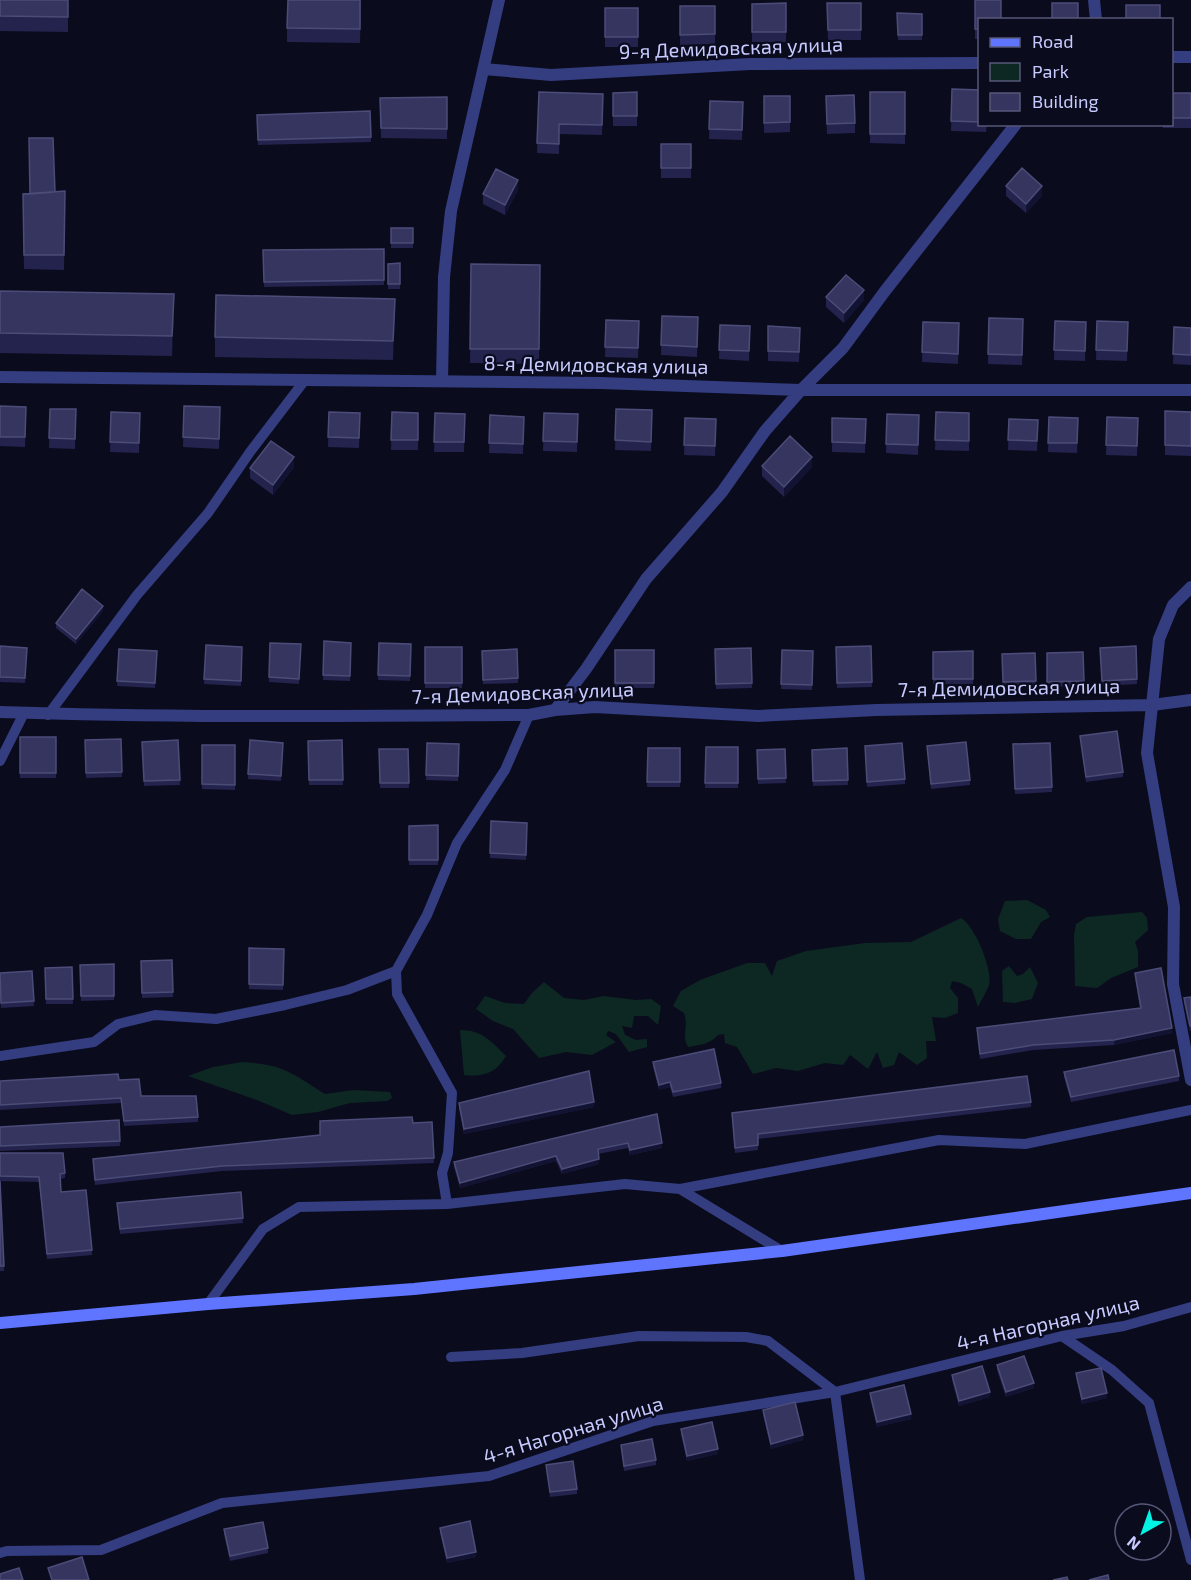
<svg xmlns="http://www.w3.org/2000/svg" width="1191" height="1580" viewBox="0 0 1191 1580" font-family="'Exo 2',sans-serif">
<rect width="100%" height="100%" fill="#0b0b1e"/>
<path fill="#0d2823" d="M1027,900L1046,910L1050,917L1041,922L1031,939H1016L1000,931L998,919L1005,901Z
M1142,912L1147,918L1148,930L1135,942L1138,951V967L1111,978L1097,988L1075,986L1074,935L1076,924L1087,917Z
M961,918C975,926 993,970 989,985C986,993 981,1000 978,1007L972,989L961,983L952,981L950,988L958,998V1013L945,1018L932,1017L936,1041H926L927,1058L917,1065L899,1052L894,1065L883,1068L877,1052L868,1069L850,1055L843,1065L825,1063L798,1071L776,1068L753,1074L737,1047L725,1043L724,1034L718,1035C710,1044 700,1045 688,1047C681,1034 689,1028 684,1013L673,1006L681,991L700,980L747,963H765L772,976L777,961L806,951L865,943L911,942Z
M1009,966L1017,976L1023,974L1030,967L1038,983L1032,999L1015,1003L1003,1002L1002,971Z
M544,982L564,998L584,1000L603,996L636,1000L651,999L661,1006L658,1025L648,1016H634L632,1028L622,1026L625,1035L636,1040L647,1039V1047L629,1052L616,1034L608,1031L606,1035L616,1042L592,1055L566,1052L539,1058L513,1029L493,1021L476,1009L485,996L505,1003L524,1004L531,994Z
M460,1030C482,1030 491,1041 506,1056C496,1074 482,1077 464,1075Z
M242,1062C283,1064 292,1073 325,1094L354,1090L390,1092L392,1098L387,1101L350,1103L318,1112L292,1115L257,1100L188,1076L213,1067Z"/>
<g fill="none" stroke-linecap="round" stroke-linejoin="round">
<path stroke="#333d80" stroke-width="10" d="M48,715L137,595L208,513L250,452L305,380
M529,715L505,770L457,843L427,915L396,971L397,994L452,1093L448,1153L442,1173L447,1204L625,1184L680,1189L782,1251
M0,761L24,713
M0,1056L94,1042L118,1024L155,1015L216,1019L285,1005L347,990L396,971
M680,1189L939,1140L1025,1144L1191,1110
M208,1304L263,1229L299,1207L447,1204
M1062,1336L1112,1370L1149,1403L1191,1560
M451,1357L522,1353L639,1336L746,1337L768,1341L835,1392L860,1580
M0,1553L7,1551L101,1550L222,1503L489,1476L653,1421L835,1392L1062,1336L1124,1326L1191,1307"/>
<path stroke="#333d80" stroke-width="12" d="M1094,0L1096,20
M1172,57H1191
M484,69L551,75L750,64L980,63
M0,377L601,383L801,390H1191
M442,381L444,277L451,211L499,0
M1191,587L1173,605L1159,639L1147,753L1174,907L1173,984L1191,1080
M555,710L586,669L646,579L722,492L765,431L801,390L843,348L885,291L1016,124
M0,712C176,718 352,716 529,715L555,710L595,707L758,716L876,710L1152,705L1191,700"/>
<path stroke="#5f75ff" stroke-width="12" d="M0,1323L208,1304L414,1289L782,1251L1191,1193"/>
</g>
<path fill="#23234d" d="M0,0H68V32L0,31Z
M361,0L360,43L287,42V28Z
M975,0L980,20V39H975Z
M786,3V42H752V4Z
M827,3H861V40H828Z
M680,6H715V44L680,45Z
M605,8H638V47H605Z
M897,13L922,14V40H898Z
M952,89L980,90V124H987L986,132L951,131Z
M539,92L603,94L602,135L559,134V154L537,153Z
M637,92V126H613V93Z
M870,92H905V144L870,143Z
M1172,93H1191V128H1163V124H1172Z
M764,96H790V132L764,133Z
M447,97V139L381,138L380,98Z
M710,101L743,102L742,140L709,139Z
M826,106L855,123V133L827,134Z
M370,111L371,142L258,145L257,115Z
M661,144H691V178H661Z
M1006,186L1042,196L1026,213L1006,196Z
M518,190L505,215L483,204V194Z
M65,191L64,270L24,269L23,194Z
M391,228H413V248H391Z
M384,249V285L264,287L263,250Z
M400,263V289H388V264Z
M471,264L540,265L539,364L470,363Z
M0,291L174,314L172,356L0,353Z
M826,297L864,300L844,323L826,307Z
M662,316L698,317L697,357L661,355Z
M395,318L393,360L215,357V337Z
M989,318L1023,319L1022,365L988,364Z
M606,320L639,321L638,358L605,357Z
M1055,321L1086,322L1085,361L1054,360Z
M1097,321L1128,322L1127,361L1096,360Z
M923,322L959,323L958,364L922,362Z
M720,325L750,326L749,361L719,359Z
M768,326L800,328L799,362L768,361Z
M1174,327L1191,328V365L1173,364Z
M0,406L26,407L25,447L0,446Z
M184,406L220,407L219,449L183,447Z
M50,409H76L75,449L49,448Z
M616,409L652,410L651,451L615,450Z
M1165,411L1191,412V456L1165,455Z
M111,412L140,413L139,453L110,452Z
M329,412L360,413L359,448L328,447Z
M392,412L418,413V450H391Z
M936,412L969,413V451L935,450Z
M435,413L465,414L464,452H434Z
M544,413L578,414L577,452L543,451Z
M887,414L919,415L918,455L886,453Z
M490,415L524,417L523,454L489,453Z
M1049,417L1078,418L1077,453L1048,452Z
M1107,417L1138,418L1137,456L1106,455Z
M685,418L716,419L715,456L684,455Z
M866,419L865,453L832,452V442Z
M1009,419L1038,420L1037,451L1008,450Z
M762,466L812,467L784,497L762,476Z
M294,467L273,495L250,478V468Z
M103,611L76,644L56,628V623Z
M324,641L351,643L350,681L323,680Z
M270,643L301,644L299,684L269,682Z
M379,643L411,644L410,681L378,680Z
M206,645L242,647L241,686L204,684Z
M0,646L27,648L25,683L0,682Z
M871,646L872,687L837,688L836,647Z
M1136,646L1137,684L1102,686L1100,648Z
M425,647H462V688H425Z
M751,648L752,688L716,689L715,649Z
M119,649L157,651L155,688L117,686Z
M517,649L518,683L483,684L482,651Z
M615,650H654V688H615Z
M782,650L813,651L812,690L781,689Z
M973,651V684H933V652Z
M1083,652L1084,686L1047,687V653Z
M1035,653L1036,686L1003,687L1002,654Z
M1080,736L1123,772V777L1086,782Z
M20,737H56V778H20Z
M121,739L122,777L86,778L85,740Z
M178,740L180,785L144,786L142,742Z
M250,740L283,743L281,781L248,779Z
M342,740L343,785H309L308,741Z
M427,743L459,744L458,781L426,780Z
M1050,743L1052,792L1015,794L1013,744Z
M202,745H235V790L202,789Z
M865,746L905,779V784L867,787Z
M927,746L970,780V785L931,789Z
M706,747H738V788H705Z
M648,748H680V787H647Z
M847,748L848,785L813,786L812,750Z
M379,749H408L409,788H380Z
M785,749L786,783L758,784L757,750Z
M491,821L527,823L526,860L490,858Z
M438,825V865H409V826Z
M249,948L284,949L283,990L249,989Z
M172,960L173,997L142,998L141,961Z
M114,964V1000L81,1001L80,965Z
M72,967L73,1004H46L45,968Z
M32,971L34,1006L1,1008L0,999Z
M1135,973L1172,1033L1114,1045L1033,1050L980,1059L977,1028L1140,1008L1135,978Z
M1191,997V1031H1190L1184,1003V998Z
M653,1062L721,1083V1088L673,1097L670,1087L659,1090L653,1067Z
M1064,1072L1179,1076V1081L1071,1102L1064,1077Z
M119,1080L141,1096L198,1117V1122L124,1126L121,1103L0,1110V1081Z
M1031,1102V1107L758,1139V1150L735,1153L732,1113Z
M459,1103L594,1107L464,1134L459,1108Z
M657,1114L662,1148L630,1155L628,1148L598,1154L599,1164L562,1174L556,1161L460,1188L454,1167V1162Z
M119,1120L120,1146L0,1151V1127Z
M432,1122L434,1163L222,1171L95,1185L93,1164L413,1123Z
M0,1153L65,1173V1178L60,1179L61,1192L92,1250V1255L47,1259L39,1182L0,1181Z
M0,1181L4,1266V1271H0Z
M241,1192L243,1223L120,1234L117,1203Z
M997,1365L1034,1388L1006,1397L997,1370Z
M1076,1373L1107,1398L1082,1404L1076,1378Z
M952,1375L990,1397L959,1406L952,1380Z
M870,1393L911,1419L877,1427L870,1398Z
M763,1410L803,1440L771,1449L763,1415Z
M681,1429L718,1454L687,1461L681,1434Z
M621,1445L656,1460V1465L624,1471Z
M546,1465L577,1489V1494L550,1497Z
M440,1528L476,1557L447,1563L440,1533Z
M224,1529L268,1548V1553L230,1561L224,1534Z"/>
<path fill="#121232" d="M518,180V190L505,215V205Z
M1042,186V196L1026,213V204Z
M864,290V300L844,323V313Z
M174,294V314L172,356V336Z
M395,299V318L393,360V341Z
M294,457V467L273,495V485Z
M812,457V467L784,497V487Z
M103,606V611L76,644V639Z
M1172,1028V1033L1114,1045V1040Z
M670,1082V1087L659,1090V1085Z
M594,1102V1107L464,1134V1129Z
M662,1143V1148L630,1155V1150Z
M556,1156V1161L460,1188V1183Z
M599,1159V1164L562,1174V1169Z
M1034,1383V1388L1006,1397V1392Z
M990,1392V1397L959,1406V1401Z
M1107,1393V1398L1082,1404V1399Z
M911,1414V1419L877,1427V1422Z
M803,1435V1440L771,1449V1444Z
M718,1449V1454L687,1461V1456Z
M476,1552V1557L447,1563V1558Z"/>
<path fill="#353560" stroke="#4c4c79" stroke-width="1.5" d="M0,0H68V17L0,16Z
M288,0H360V29L287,28Z
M975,0H1001V20H980V29H975Z
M786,3V32H752V4Z
M827,3H861V30H828Z
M1052,3H1078V20H1052Z
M1126,5H1160V20H1126Z
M680,6H715V34L680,35Z
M605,8H638V37H605Z
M897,13L922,14V35H898Z
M952,89L980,90V122L951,121Z
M539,92L603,94L602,125L559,124V144L537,143Z
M637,92V116H613V93Z
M870,92H905V134H870Z
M1172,93H1191V118H1172Z
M854,95L855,123L827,124L826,96Z
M764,96H790V122L764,123Z
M447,97V129L381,128L380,98Z
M710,101L743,102L742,130L709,129Z
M370,111L371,137L258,140L257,115Z
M29,138H53L55,192L30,194Z
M661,144H691V168H661Z
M1022,168L1042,186L1026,204L1006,186Z
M496,169L518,180L505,205L483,194Z
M65,191L64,255H24L23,194Z
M391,228H413V243H391Z
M384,249V280L264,282L263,250Z
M400,263V284H388V264Z
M471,264L540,265L539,349H470Z
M846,275L864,290L844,313L826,297Z
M0,291L174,294L172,336L0,333Z
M216,295L395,299L393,341L215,337Z
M662,316L698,317L697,347L661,345Z
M989,318L1023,319L1022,355L988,354Z
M606,320L639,321L638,348L605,347Z
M1055,321L1086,322L1085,351L1054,350Z
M1097,321L1128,322L1127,351L1096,350Z
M923,322L959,323L958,354L922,352Z
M720,325L750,326L749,351L719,350Z
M768,326L800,328L799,352L768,351Z
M1174,327L1191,328V355L1173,354Z
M0,406L26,407L25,437H0Z
M184,406L220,407L219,439L183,437Z
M50,409H76L75,439L49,438Z
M616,409L652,410L651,442L615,440Z
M1165,411L1191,412V446L1165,445Z
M111,412L140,413L139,443L110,442Z
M329,412L360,413L359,438L328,437Z
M392,412L418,413V440H391Z
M936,412L969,413V441L935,440Z
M435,413L465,414L464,442H434Z
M544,413L578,414L577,442L543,441Z
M887,414L919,415L918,445L886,444Z
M490,415L524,417L523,444L489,443Z
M1049,417L1078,418L1077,443H1048Z
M1107,417L1138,418L1137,446L1106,445Z
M685,418L716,419L715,446L684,445Z
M832,418L866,419L865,443L832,442Z
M1009,419L1038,420L1037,441L1008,440Z
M790,436L812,457L784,487L762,466Z
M271,441L294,457L273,485L250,468Z
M82,589L103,606L76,639L56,623Z
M324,641L351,643L350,676L323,675Z
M270,643L301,644L299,679L269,677Z
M379,643L411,644L410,676L378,675Z
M206,645L242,647L241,681L204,679Z
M0,646L27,648L25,678L0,677Z
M871,646L872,682L837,683L836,647Z
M1136,646L1137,679L1102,681L1100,648Z
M425,647H462V683H425Z
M751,648L752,683L716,684L715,649Z
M119,649L157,651L155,683L117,681Z
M517,649L518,678L483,680L482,651Z
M615,650H654V683H615Z
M782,650L813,651L812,685L781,684Z
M973,651V679H933V652Z
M1083,652L1084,681L1047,682V653Z
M1035,653L1036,681L1003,682L1002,654Z
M1117,731L1123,772L1086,777L1080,736Z
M20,737H56V773H20Z
M121,739L122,772L86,773L85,740Z
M178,740L180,780L144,781L142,742Z
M250,740L283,743L281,776L248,774Z
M342,740L343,780H309L308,741Z
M966,742L970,780L931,784L927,746Z
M427,743L459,744L458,776L426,775Z
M902,743L905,779L867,782L865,746Z
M1050,743L1052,787L1015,789L1013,744Z
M202,745H235V785L202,784Z
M706,747H738V783H705Z
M648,748H680V782H647Z
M847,748L848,780L813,781L812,750Z
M379,749H408L409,783H380Z
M785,749L786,778L758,779L757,750Z
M491,821L527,823L526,855L490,853Z
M438,825V860H409V826Z
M249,948L284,949L283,985L249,984Z
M172,960L173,992L142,993L141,961Z
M114,964V996H81L80,965Z
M72,967L73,999H46L45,968Z
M1161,968L1172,1028L1114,1040L1033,1045L980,1054L977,1028L1141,1008L1135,973Z
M32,971L34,1001L1,1003L0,973Z
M1191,997V1026H1190L1184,998Z
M714,1049L721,1083L673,1092L670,1082L659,1085L653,1062Z
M1174,1050L1179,1076L1071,1097L1064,1072Z
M589,1071L594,1102L464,1129L459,1103Z
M118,1074L119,1080L139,1079L141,1096H196L198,1117L124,1121L121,1098L0,1105V1081Z
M1027,1076L1031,1102L758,1134V1145L735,1148L732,1113Z
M657,1114L662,1143L630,1150L628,1143L598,1149L599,1159L562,1169L556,1156L460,1183L454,1162Z
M412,1117L413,1123L432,1122L434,1158L222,1166L95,1180L93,1159L320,1135V1121Z
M119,1120L120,1141L0,1146V1127Z
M0,1153H63L65,1173L60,1174L61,1192L86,1190L92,1250L47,1254L39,1177L0,1176Z
M0,1181L4,1266H0Z
M241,1192L243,1218L120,1229L117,1203Z
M1024,1356L1034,1383L1006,1392L997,1365Z
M982,1366L990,1392L959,1401L952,1375Z
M1101,1368L1107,1393L1082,1399L1076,1373Z
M904,1385L911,1414L877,1422L870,1393Z
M795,1402L803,1435L771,1444L763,1410Z
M712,1422L718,1449L687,1456L681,1429Z
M652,1439L656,1460L624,1466L621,1445Z
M573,1461L577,1489L550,1492L546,1465Z
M470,1521L476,1552L447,1558L440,1528Z
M263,1522L268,1548L230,1556L224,1529Z
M82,1557L89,1580H52L48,1568Z
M19,1568L23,1580H0V1574Z
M1108,1575L1109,1580H1089Z
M1067,1577L1068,1580H1053Z"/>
<g text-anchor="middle" stroke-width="4.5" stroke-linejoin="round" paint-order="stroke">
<g font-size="20" fill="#c8cbff" stroke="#0b0b1e">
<text transform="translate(731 48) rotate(-2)" y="7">9-я Демидовская улица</text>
<text transform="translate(596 365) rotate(1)" y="7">8-я Демидовская улица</text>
<text transform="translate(1009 688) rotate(-1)" y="7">7-я Демидовская улица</text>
<text transform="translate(523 693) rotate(-2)" y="7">7-я Демидовская улица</text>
<text transform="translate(1048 1323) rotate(-13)" y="7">4-я Нагорная улица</text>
<text transform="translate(573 1430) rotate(-17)" y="7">4-я Нагорная улица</text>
</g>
</g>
<rect x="978" y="18" width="195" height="108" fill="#0b0b1e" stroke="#575878" stroke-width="1.5"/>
<rect x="990" y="38" width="30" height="9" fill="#5f75ff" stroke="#575878" stroke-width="1.5"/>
<text x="1032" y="48" font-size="18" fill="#c8cbff">Road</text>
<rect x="990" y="63" width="30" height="18" fill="#0d2823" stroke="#575878" stroke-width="1.5"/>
<text x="1032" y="78" font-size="18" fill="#c8cbff">Park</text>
<rect x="990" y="93" width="30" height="18" fill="#353560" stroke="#575878" stroke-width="1.5"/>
<text x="1032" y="108" font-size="18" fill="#c8cbff">Building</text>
<g transform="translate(1143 1532) rotate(220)"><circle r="28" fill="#0b0b1e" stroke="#575878" stroke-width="1.5"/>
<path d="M0-4.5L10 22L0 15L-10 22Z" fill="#00f3e3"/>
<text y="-9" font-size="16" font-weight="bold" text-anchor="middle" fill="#c8cbff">N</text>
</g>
</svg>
